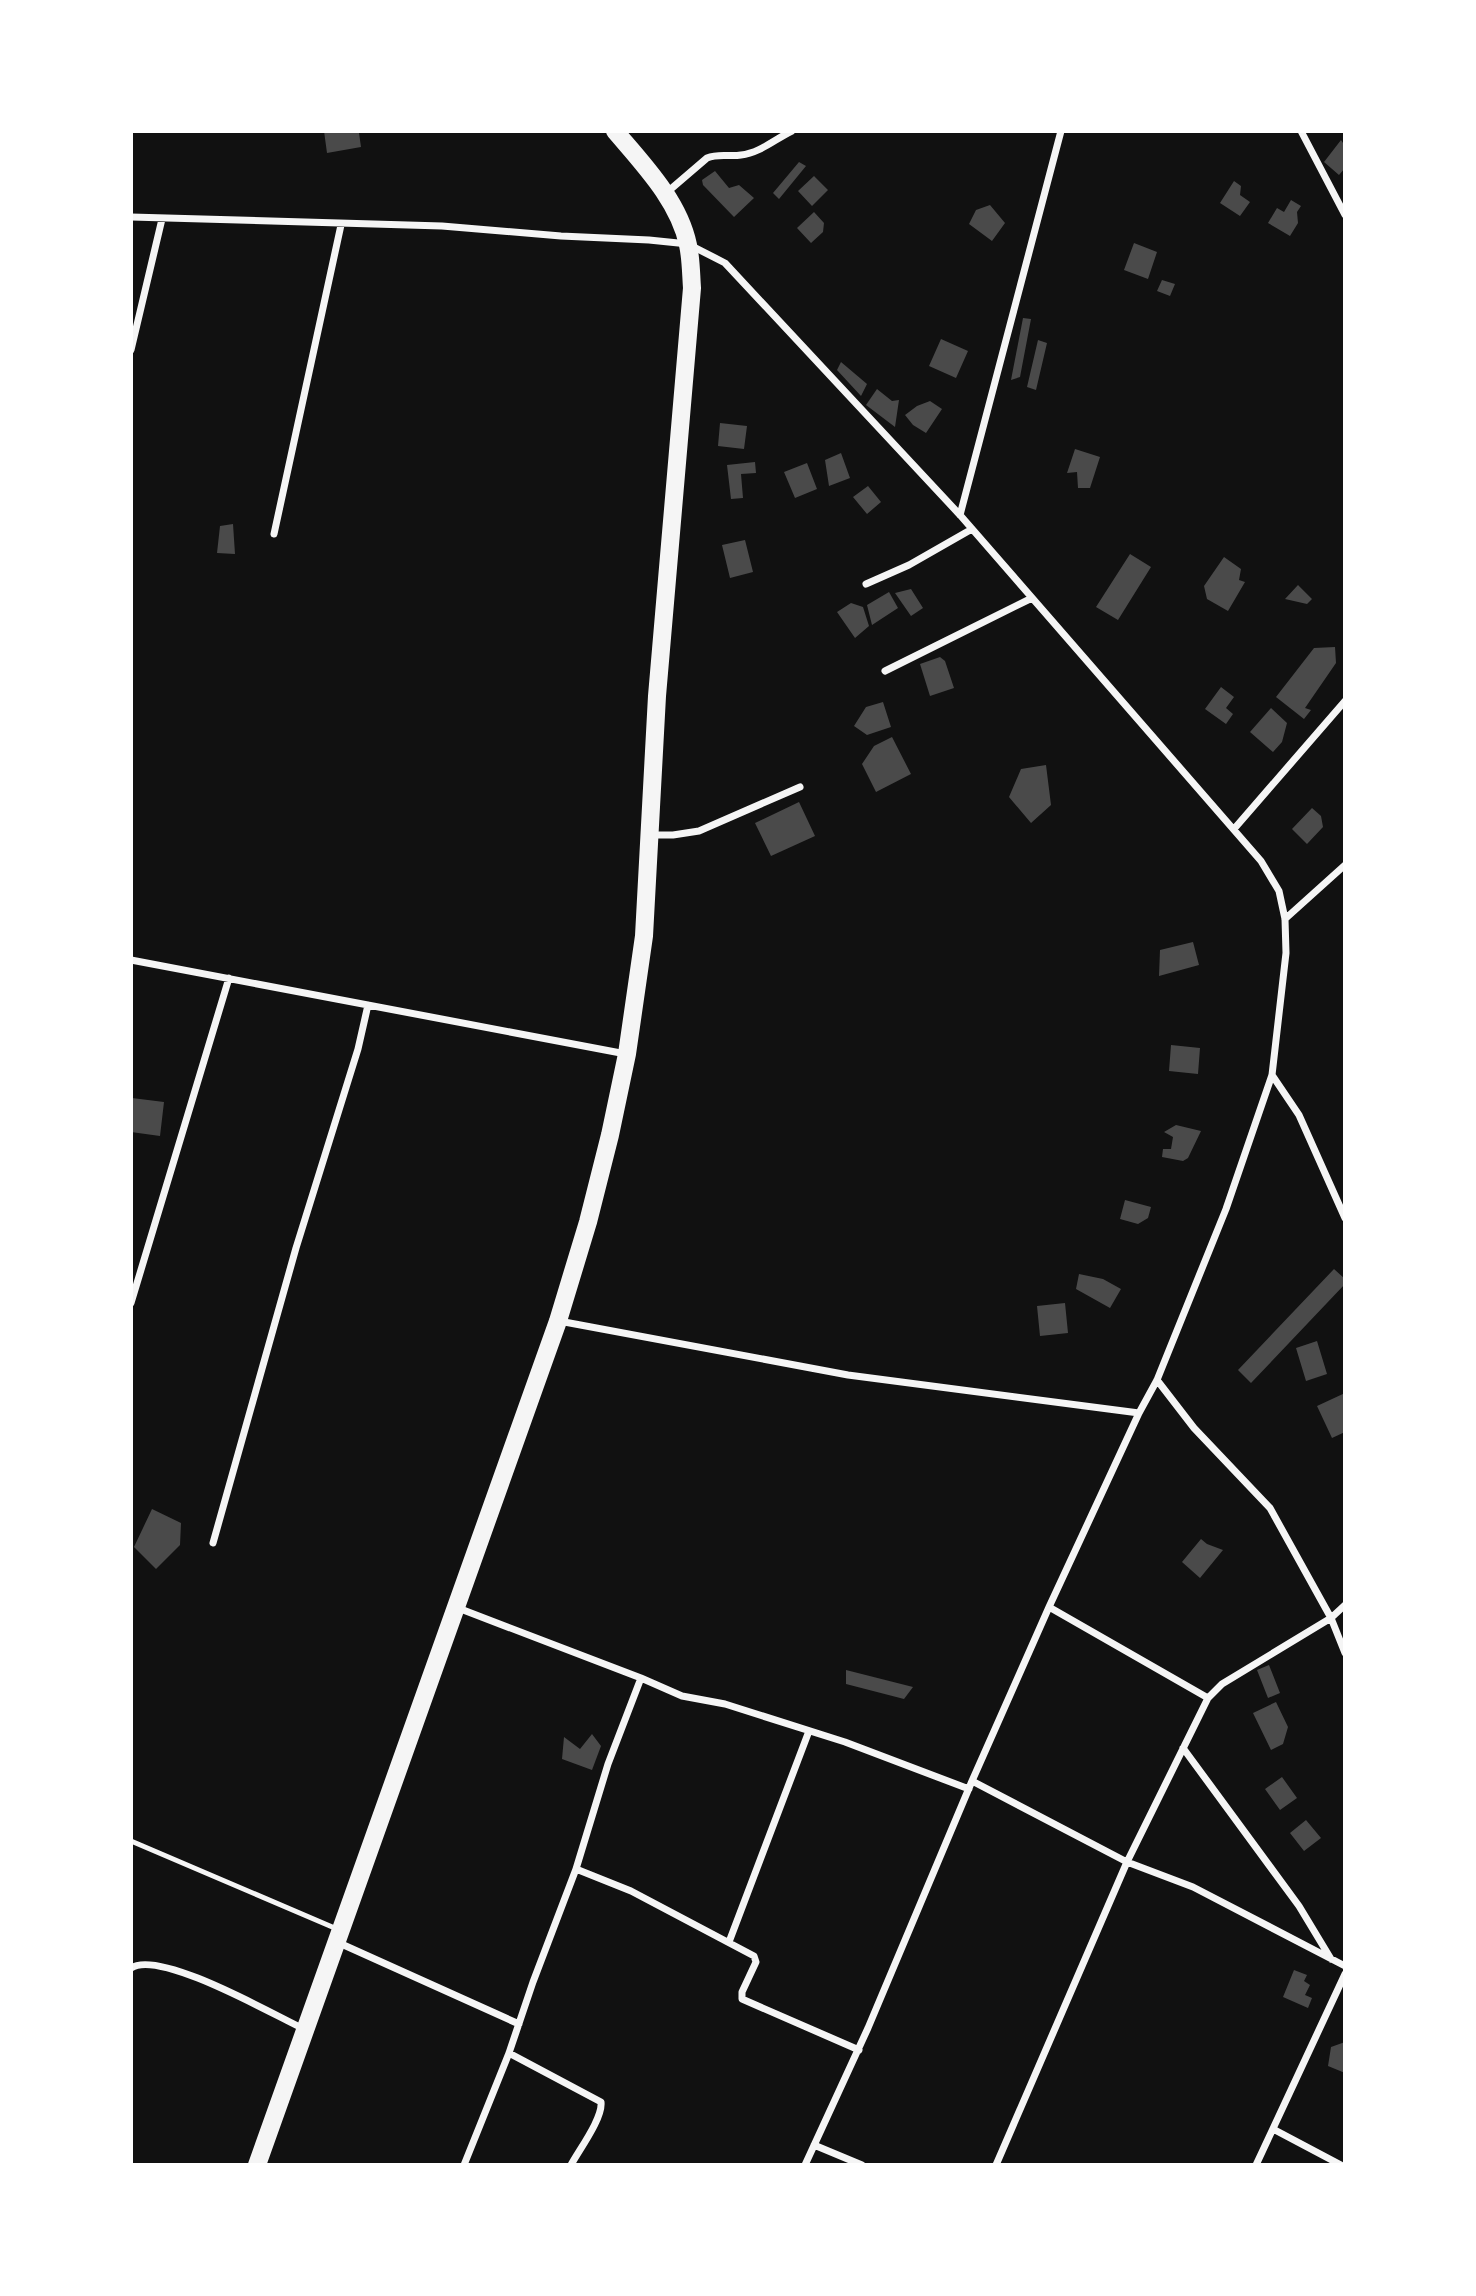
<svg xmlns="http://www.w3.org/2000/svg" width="1476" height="2296" viewBox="0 0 1476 2296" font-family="Ubuntu,sans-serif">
<rect width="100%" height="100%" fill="#111"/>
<path fill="#4a4a4a" d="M324,131L359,133L361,147L327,153Z
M1341,140L1345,146V168L1339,175L1324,162Z
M799,162L806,166L779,199L773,193Z
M715,171L729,188L739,185L754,198L734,217L703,185L702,180Z
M814,176L828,190L812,206L798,191Z
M1234,181L1241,186L1240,195L1250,202L1240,216L1220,203Z
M1291,200L1301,206L1297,212L1298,223L1290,236L1268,223L1277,208L1284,212Z
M990,205L1005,223L992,241L969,224L976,210Z
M814,212L824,223L823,232L811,243L797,228Z
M1134,243L1157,252L1148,279L1124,270Z
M1162,280L1175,284L1170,296L1157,291Z
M1023,318L1031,319L1020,377L1011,380Z
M941,339L968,351L956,378L929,366Z
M1038,340L1047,343L1036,390L1027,387Z
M841,362L867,384L861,396L837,370Z
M877,389L892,401L899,400L895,427L866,405Z
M930,401L942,409L926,433L913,425L905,415L917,406Z
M720,423L747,426L744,449L718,446Z
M1075,449L1100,457L1090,488H1078L1077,472L1067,473Z
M841,453L850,478L829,486L825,460Z
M755,462L756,473L741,474L743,498L731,499L727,465Z
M807,463L817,489L795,498L784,472Z
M868,486L881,502L867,514L853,497Z
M233,524L235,554L217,553L220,526Z
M745,540L753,572L730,578L722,545Z
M1130,554L1151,567L1118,620L1096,607Z
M1224,557L1241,569L1239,580L1245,582L1228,611L1207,599L1204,586Z
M1298,585L1312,599L1307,604L1285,599Z
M911,589L923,608L911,616L895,593Z
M889,592L898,608L872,625L867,605Z
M851,603L863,607L869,626L855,638L837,612Z
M1335,647L1336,663L1305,708L1311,710L1304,719L1276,697L1314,648Z
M940,657L945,661L954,688L930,696L920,664Z
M1221,687L1234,697L1226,708L1233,714L1226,724L1205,709Z
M883,702L891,727L867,735L854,726L866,707Z
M1271,708L1287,723L1282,742L1273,752L1250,732Z
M892,737L911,774L876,792L862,764L874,746Z
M1046,765L1051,805L1031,823L1009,797L1021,769Z
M799,802L815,836L771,856L755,823Z
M1312,808L1321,816L1323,827L1307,844L1292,829Z
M1193,942L1199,965L1159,976L1160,950Z
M1171,1045L1200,1048L1198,1074L1169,1071Z
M132,1098L164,1102L160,1136L131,1132Z
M1176,1125L1201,1131L1188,1158L1183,1161L1162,1157L1163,1149H1171L1173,1137L1164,1132Z
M1125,1200L1151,1207L1148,1218L1138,1224L1120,1219Z
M1334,1269L1345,1279V1284L1251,1383L1238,1370Z
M1079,1274L1103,1279L1121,1289L1110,1308L1076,1289Z
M1065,1303L1068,1333L1040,1336L1037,1306Z
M1317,1341L1327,1374L1306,1381L1296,1348Z
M1345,1393V1432L1332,1438L1317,1406Z
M152,1509L181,1523L180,1545L156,1569L134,1547Z
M1201,1539L1207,1544L1223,1550L1200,1578L1182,1562Z
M1269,1665L1280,1693L1268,1698L1257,1670Z
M846,1670L913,1687L904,1699L846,1684Z
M1276,1702L1288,1727L1283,1744L1271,1750L1253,1713Z
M592,1734L601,1746L592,1770L562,1759L564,1737L580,1749Z
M1282,1777L1297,1798L1280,1810L1265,1789Z
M1306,1820L1321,1838L1304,1851L1290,1833Z
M1294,1970L1307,1975L1304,1981L1310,1985L1305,1995L1312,1998L1308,2008L1283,1997Z
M1345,2042V2073L1328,2066L1331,2047Z"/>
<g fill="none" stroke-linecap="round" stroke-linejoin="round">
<path stroke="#f5f5f5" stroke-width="5" d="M131,1841L337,1929"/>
<path stroke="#f5f5f5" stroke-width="7" d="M1301,131L1345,215
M665,194L707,158C719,153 729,157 741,155C760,153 775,139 792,131
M131,217L442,226L561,236L649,240L688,244L725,263L960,515L1261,861L1279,891L1285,919L1286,953L1272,1075L1226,1209L1157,1380L1139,1413L1049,1607L972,1781L868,2028L805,2165
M131,350L162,219
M960,515L1061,131
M274,534L341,225
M866,584L909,565L972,529
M885,671L1032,598
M1234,829L1345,701
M649,835H673L699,831L800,787
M1285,919L1345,865
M131,960L626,1054
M1272,1075L1299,1115L1345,1218
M131,1303L229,978
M559,1321L848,1375L1139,1413
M1157,1380L1194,1428L1270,1508L1331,1618L1345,1653
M213,1543L296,1248L358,1049L368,1005
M1049,1607L1208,1698
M458,1608L641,1678L608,1764L576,1869L533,1982L509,2053L464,2165
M641,1678L682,1696L725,1704L845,1742L969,1789
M1183,1748L1299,1906L1331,1959
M972,1781L1127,1862L1193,1887L1345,1966
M576,1869L631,1891L754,1956L756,1962L742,1992V1999L859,2050
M337,1942L519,2024
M729,1942L809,1731
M131,1968C159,1949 272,2014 304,2029
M509,2053L601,2102C603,2118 579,2150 571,2165
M1273,2129L1341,2165
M814,2145L862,2165
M996,2165L1127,1862L1208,1698L1222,1684L1331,1618L1345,1605
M1256,2165L1345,1974"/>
<path stroke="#f5f5f5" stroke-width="18" d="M257,2165L558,1321L588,1222L610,1135L627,1054L644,936L657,696L692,288C691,274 691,258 688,245C679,201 643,164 615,131"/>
</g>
<rect width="1476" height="2296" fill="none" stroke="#ffffff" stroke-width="266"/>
</svg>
